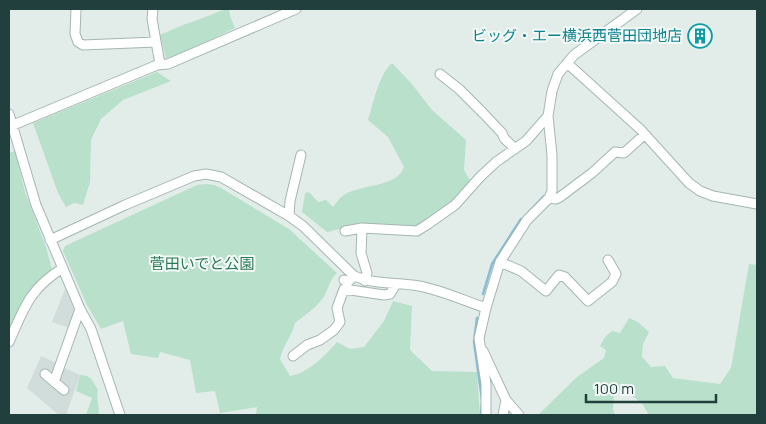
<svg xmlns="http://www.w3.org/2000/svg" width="766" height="424" viewBox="0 0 766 424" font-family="Manrope,'Noto Sans JP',sans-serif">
<rect width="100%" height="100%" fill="#e2edea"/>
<path fill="#d0ddda" d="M65,289L74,310L75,315L70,328L52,322Z
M41,356L57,363L58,380L63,367L80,375L66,415H59L27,388Z"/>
<path fill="#b9e0cb" d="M225,9H229L230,16L235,28L171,59L166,58L160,35C182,24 203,19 225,9Z
M392,63L411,83L432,110L466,140L464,170L471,182L454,204L414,230L361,224L327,232L302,212L305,193L309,192L318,202L326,200L333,207C336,203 340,197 344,195C360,184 397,188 404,167L388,137L368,120C374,102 378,76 392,63Z
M157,72L171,81L123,100L101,119L91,140L90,182L83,205L74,203L66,207L58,193L33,123Z
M15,151L25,192L46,247L53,273L9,334V153Z
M206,184L214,185L221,188L289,229L337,273C329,280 329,289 323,298C316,308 305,315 295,323C292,336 283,345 280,359L290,376C308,373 325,356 337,342L350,349L364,347L384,321L393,301L412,306L410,350L432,371L477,372L480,415H256L257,407L220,413L215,391L196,393L190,360L160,352L158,358L131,354L123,321L101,329L87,305L63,251L65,246L197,185Z
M749,264L757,265V415H649L641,402L623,390L614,391L613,409L615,415H538L577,377L604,358L606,350L600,346L605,337L612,331L620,333L629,318L638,322L649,332L643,344L642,357L651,367L665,366L673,378L720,384L731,368Z
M80,375C91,374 94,383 98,390C95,399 101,406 98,415H86L92,398L76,391Z"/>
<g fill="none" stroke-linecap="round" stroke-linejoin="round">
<path stroke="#86bcd6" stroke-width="2.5" d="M526,215L544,196
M483,294L492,264L521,219
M477,318L474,342L482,399
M481,415L482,404"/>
<g stroke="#a4b6b3" stroke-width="11">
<path id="minor" d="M76,9L75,34L78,42L83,45L156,42
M153,9L152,19L160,64
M567,63L640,129L689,183L700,191L713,196L757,204
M440,74L459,89L483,113L502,133L504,138L515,149
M9,114L36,205L80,309L91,329L120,415
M11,126L157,65L168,64L296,9
M549,198L556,199L560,197L592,173L615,152L624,153L644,135
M289,216L290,201L301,155
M345,231L362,228
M50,240L125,205L194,176L206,174L221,177L289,216L303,226L354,276C376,285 397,282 419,286C441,290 465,301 486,308
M500,262L521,271L546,291L559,275L565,277L588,301L612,282L616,274L608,260
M344,280L348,282L354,276
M365,281L367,273L361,253L362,228L417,231L428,224L455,205L480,177L496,162L526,141L548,116
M9,342C24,308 30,288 63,268
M483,351L506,400L519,415
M293,356L307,345L320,340L334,330L340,322L337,308L344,289L384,295L390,294L396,284
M45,374L64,390
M54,382L80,309
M486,415V384L479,338L486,308L500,262L527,220L549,198L552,191V155L548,116L552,91L558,74L574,55L637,9
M503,415L506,400"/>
</g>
<use href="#minor" stroke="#fff" stroke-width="9"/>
</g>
<defs>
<g id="building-ring" transform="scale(1.25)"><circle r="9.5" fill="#f3f9f7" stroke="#0f9aa8" stroke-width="1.5"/><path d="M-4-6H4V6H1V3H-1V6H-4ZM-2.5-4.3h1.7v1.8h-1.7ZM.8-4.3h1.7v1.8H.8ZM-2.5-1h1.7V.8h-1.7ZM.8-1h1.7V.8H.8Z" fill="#0f9aa8"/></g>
</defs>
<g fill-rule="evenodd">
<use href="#building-ring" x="700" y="36"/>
</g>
<g text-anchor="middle" stroke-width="4" stroke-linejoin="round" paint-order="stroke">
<g font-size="15" fill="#0d838f" stroke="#f3f9f7" text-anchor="end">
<text x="682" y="41">ビッグ・エー横浜西菅田団地店</text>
</g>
<g font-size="15" fill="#287a56" stroke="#f3f9f7">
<text x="202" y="269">菅田いでと公園</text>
</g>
</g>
<rect width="766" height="424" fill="none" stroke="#21403d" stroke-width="20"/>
<path d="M586 394v8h130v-8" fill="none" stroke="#21403d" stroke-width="2.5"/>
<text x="594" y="394" font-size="15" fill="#21403d" stroke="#f3f9f7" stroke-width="4" paint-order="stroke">100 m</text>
</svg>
